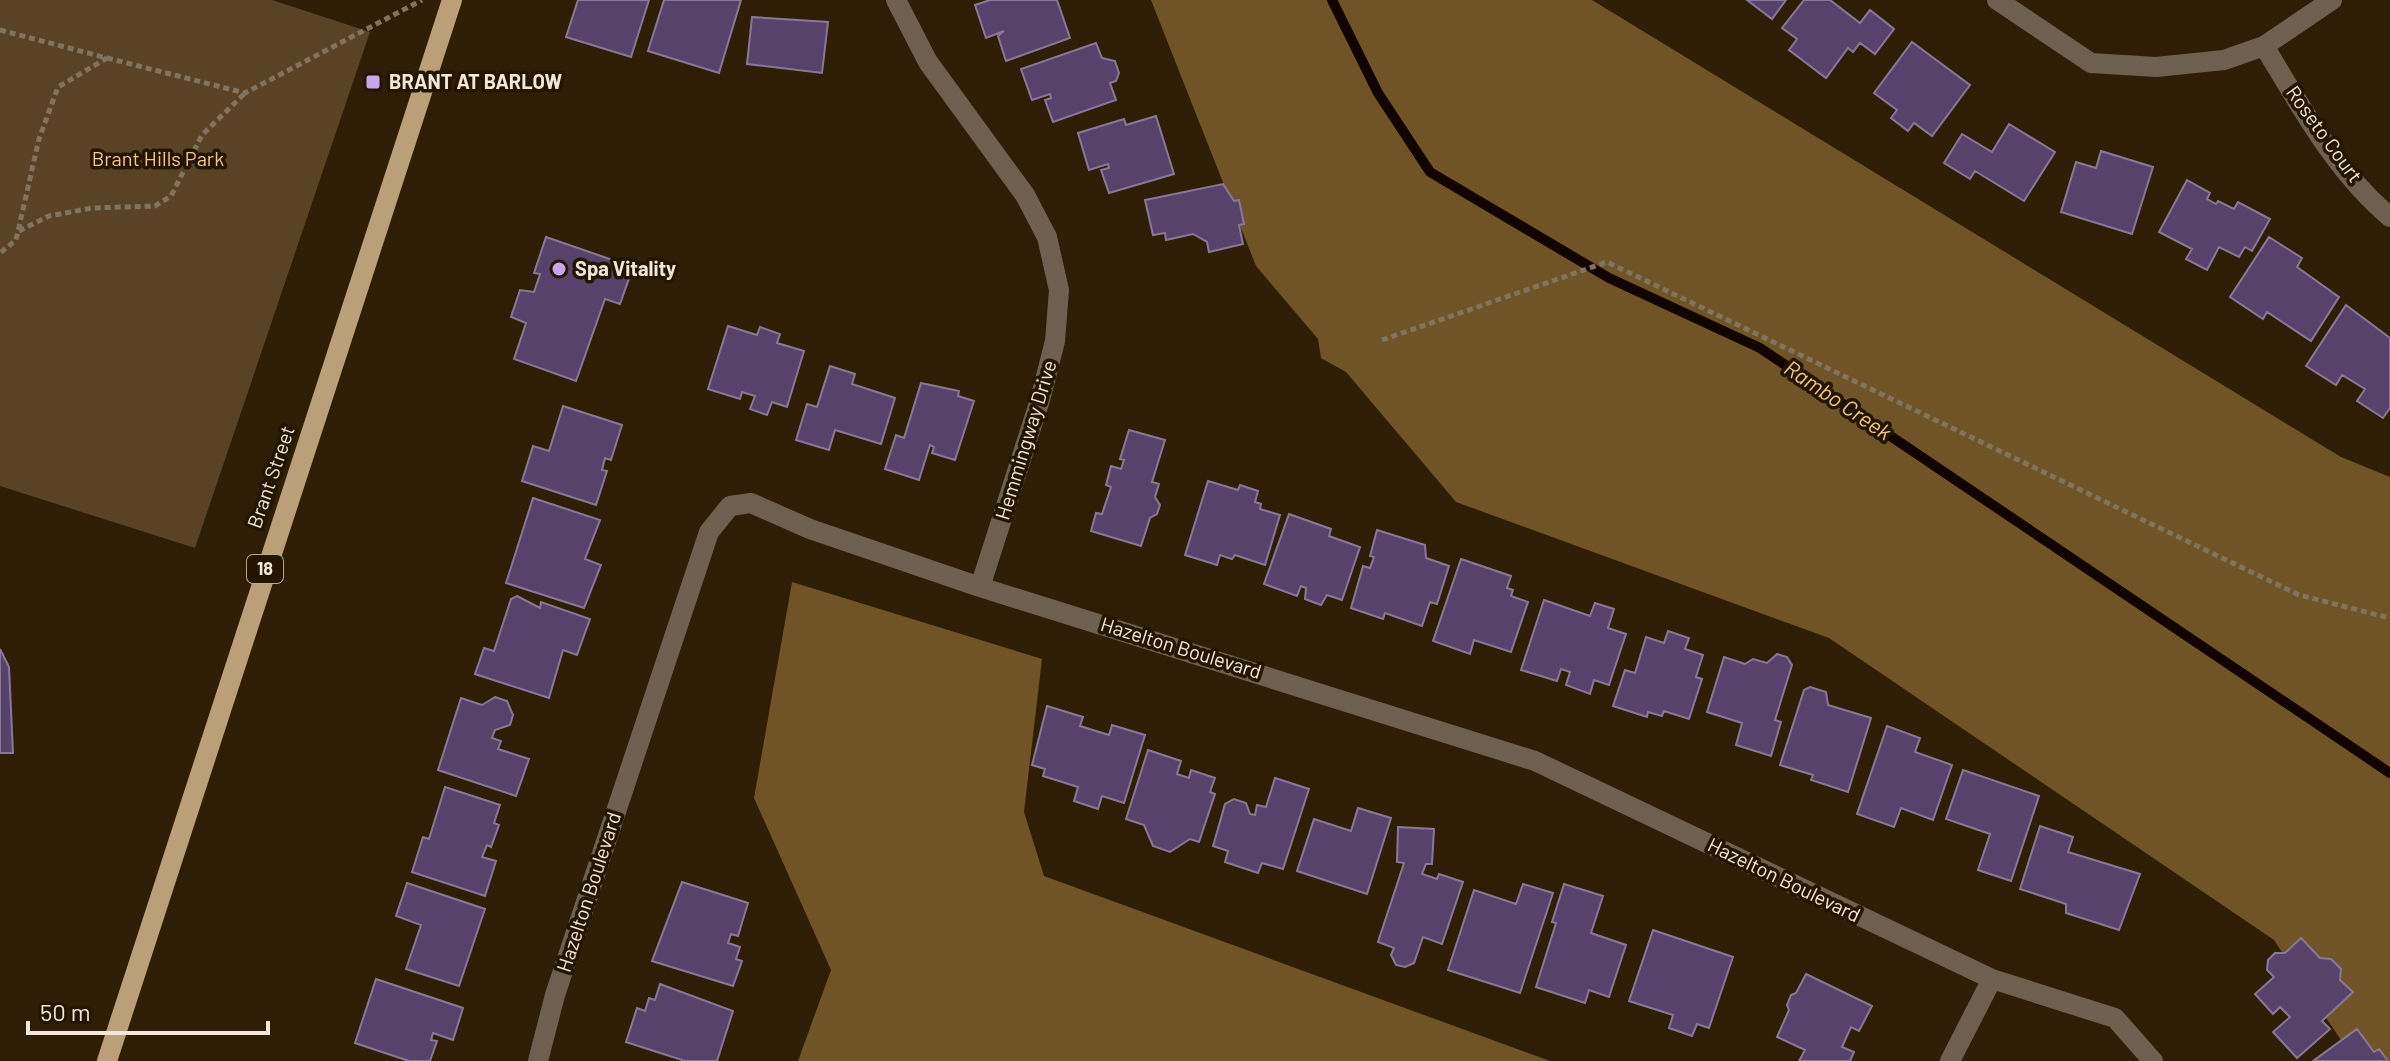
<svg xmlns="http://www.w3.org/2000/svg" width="2390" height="1061" viewBox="0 0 2390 1061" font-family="Barlow,sans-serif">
<rect width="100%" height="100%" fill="#2e1e05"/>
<path fill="#594324" d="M0,0H272L370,32L195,548L0,486Z"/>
<path fill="#705327" d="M1151,0H1592L2341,457L2390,477V1061H2355L2274,940L1829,638L1456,502L1346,372L1321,358L1318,339L1256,266Z
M792,582L1042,659L1024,812L1044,876L1550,1061H798L831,970L754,798Z"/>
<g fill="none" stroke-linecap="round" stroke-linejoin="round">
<path stroke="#120500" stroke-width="10" d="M1332,0L1378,93L1430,172L1609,278L1760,348L2390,773"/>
</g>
<path fill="#57426c" stroke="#877996" stroke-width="2" d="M578,0H649L631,57L566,37Z
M664,0H741L719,73L648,51Z
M990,0H1057L1070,38L1006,61L998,36L1004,31L986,38L975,5Z
M1747,0H1786L1772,19Z
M1804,0H1830L1860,23L1870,10L1894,29L1875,54L1860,43L1853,52L1848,48L1826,78L1789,50L1797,39L1782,28Z
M752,17L828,22L822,73L747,64Z
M1912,42L1970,85L1932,136L1914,123L1908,131L1891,118L1897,110L1874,93Z
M1096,43L1102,58L1115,61L1119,73L1116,81L1110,83L1116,100L1053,122L1045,100L1051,98L1050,94L1032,100L1021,69Z
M1156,116L1174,174L1109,193L1101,170L1109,168L1108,164L1089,170L1078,133L1124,119L1126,125Z
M2009,124L2055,152L2024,201L1975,171L1970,179L1944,163L1962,134L1992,152Z
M2101,151L2153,167L2132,234L2061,212L2076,162L2096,168Z
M2187,180L2210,193L2207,199L2216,204L2218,201L2234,209L2238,202L2270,219L2252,251L2245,247L2239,257L2219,247L2207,270L2186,259L2192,249L2159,232Z
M1223,184L1234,201L1239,200L1244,224L1239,225L1243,244L1209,252L1207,242L1193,234L1166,240L1165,233L1153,235L1145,200Z
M546,237L633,267L620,304L605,299L576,381L514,359L526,323L511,317L520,290L534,292L540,274L534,273Z
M2269,237L2302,258L2297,267L2339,297L2311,341L2267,312L2263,319L2230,297Z
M2346,305L2390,338V408L2383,418L2357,401L2365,389L2342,375L2336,385L2306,366Z
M728,326L757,335L760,327L780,334L777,343L804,351L787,407L772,402L767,415L750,409L755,396L742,392L740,399L708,389Z
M830,366L855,374L852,384L895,398L881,444L835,430L829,450L796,440L807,404L817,407Z
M921,383L959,391L958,396L974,401L955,460L932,453L934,447L930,445L919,480L885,469L896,435L904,438Z
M563,406L622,425L611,460L605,458L602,470L607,471L596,505L522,481L533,446L549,451Z
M1129,430L1165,440L1152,482L1159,484L1155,497L1160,505L1157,514L1150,518L1141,546L1091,531L1096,513L1102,514L1111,487L1106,485L1111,466L1121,469L1124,460L1120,459Z
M1208,481L1238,490L1240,485L1258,491L1255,502L1261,504L1260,509L1280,515L1265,565L1235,555L1232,559L1220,555L1217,565L1185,555Z
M533,498L600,520L585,559L601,565L584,608L506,583Z
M1289,514L1331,529L1329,536L1360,547L1342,600L1327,595L1321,605L1305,599L1306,588L1301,586L1297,596L1264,584Z
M1377,530L1425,545L1426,558L1449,566L1437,604L1430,602L1422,626L1385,613L1383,619L1351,608L1363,566L1370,568L1374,557L1370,556Z
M1461,559L1511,576L1507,588L1513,590L1511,596L1528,602L1511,652L1474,640L1470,654L1433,641Z
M517,596L540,608L541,602L590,619L577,655L563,650L549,698L475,674L484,648L494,651L511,599Z
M1544,600L1590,616L1595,603L1614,609L1608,628L1626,634L1609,685L1594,680L1590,694L1566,685L1570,672L1561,669L1557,681L1521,670Z
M1668,631L1689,638L1685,649L1703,655L1696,677L1702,679L1689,719L1664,711L1662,716L1648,712L1647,717L1613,706L1625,670L1635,673L1646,637L1664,643Z
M0,649L9,667L13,753H0Z
M1777,654L1787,657L1792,665L1775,720L1781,722L1771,756L1736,745L1742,723L1707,712L1724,657L1745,664L1753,659L1767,663Z
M1810,687L1826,692L1828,705L1871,718L1848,792L1811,780L1813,775L1780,765L1804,690Z
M495,697L507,701L513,715L510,725L495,730L492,738L501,741L498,749L529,759L516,796L438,770L461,698L482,705Z
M1047,706L1083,717L1080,726L1109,735L1112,725L1145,735L1124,803L1102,796L1098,809L1074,801L1078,787L1043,776L1045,769L1032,765Z
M1887,726L1920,738L1915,752L1952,765L1933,820L1901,808L1894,827L1857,814Z
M1148,750L1181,761L1177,774L1189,778L1191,770L1215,778L1210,792L1215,794L1199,842L1190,839L1170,852L1153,846L1144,825L1126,819Z
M1963,770L2039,796L2011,881L1978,870L1990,834L1946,819Z
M1275,778L1309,789L1283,869L1262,863L1258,873L1225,862L1228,851L1213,846L1225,804L1234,799L1246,803L1250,814L1255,815L1257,805L1266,807Z
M445,787L500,805L494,823L499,825L491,847L487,845L482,857L496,861L485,896L412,872L423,837L429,839Z
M1358,808L1391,818L1367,894L1297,871L1314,819L1351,831Z
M2040,826L2073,837L2068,852L2140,874L2119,930L2066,913V904L2020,889Z
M1398,827L1434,829L1432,864H1426L1422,874L1437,879L1439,874L1463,882L1442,944L1423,937L1414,963L1405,967L1396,965L1391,955L1394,948L1378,942L1404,863L1397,862Z
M682,882L748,903L738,936L731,934L728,943L740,947L736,959L742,961L733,986L652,961Z
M407,883L485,909L459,986L406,969L421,925L396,916Z
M1523,884L1553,893L1520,993L1448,970L1474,890L1516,904Z
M1564,884L1603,896L1591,933L1626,945L1609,997L1589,990L1585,1003L1536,987L1556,923L1552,922Z
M1653,930L1733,957L1709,1028L1697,1024L1692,1036L1669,1028L1673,1015L1629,1001Z
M2301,938L2320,958L2331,959L2341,969L2340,980L2353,992L2322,1021L2330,1029L2297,1058L2273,1032L2290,1017L2280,1007L2273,1014L2255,994L2274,977L2267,970L2268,960L2275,953H2285Z
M1806,974L1872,1006L1859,1031L1851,1027L1842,1047L1854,1052L1850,1061H1799L1805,1050L1777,1037L1789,1010L1787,1005L1791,995L1796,993Z
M376,979L463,1008L453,1040L433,1033L431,1040L437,1041L430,1061H409L355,1043Z
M660,984L733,1011L717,1061H685L626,1042L637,1008L645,1011L649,998L655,1000Z
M2357,1029L2374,1052L2379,1049L2388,1061H2313Z"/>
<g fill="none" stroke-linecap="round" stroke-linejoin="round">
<path stroke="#81745f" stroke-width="5" stroke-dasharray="6 4" stroke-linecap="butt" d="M0,30L107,58L58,87L39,139L16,240L0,253
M107,58L245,93L422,0
M19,231L49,216L92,208L155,206L171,196L202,135L245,93
M1382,340L1607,262L2299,595L2390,618"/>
<path stroke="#6d604e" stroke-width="20" d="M896,0L928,62L1025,195L1047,237L1059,290L1055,341L1040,400L980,587
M1997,0L2091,63L2156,67L2224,60L2264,46L2332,0
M2264,46C2300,105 2336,172 2390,217
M538,1061L555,995L709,532L730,506L751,503L810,529L980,587L1535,761L1992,979L2115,1018L2153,1061
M1950,1061L1992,979"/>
<path stroke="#bb9f79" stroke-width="20" d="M107,1061L452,0"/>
</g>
<g fill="#c8a5ee" stroke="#241500" stroke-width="3">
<rect x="365" y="74" width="16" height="16" rx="4"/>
<circle cx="559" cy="269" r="8"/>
</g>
<g text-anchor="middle" stroke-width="7" stroke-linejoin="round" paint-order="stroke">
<rect fill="#241500" stroke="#b4a897" stroke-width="2" x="247" y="555" width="36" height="28" rx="6"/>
<g font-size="18" font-weight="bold" fill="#f2e7d8">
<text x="265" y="575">18</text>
</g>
<g font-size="20" font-weight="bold" fill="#f2e7d8" stroke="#241500" text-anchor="start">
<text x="389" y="89">BRANT AT BARLOW</text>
<text x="575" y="276">Spa Vitality</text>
</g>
<g font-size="20" fill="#f2e7d8" stroke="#241500">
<text transform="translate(2324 134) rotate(54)" y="7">Roseto Court</text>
<text transform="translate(1026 440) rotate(-73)" y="7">Hemmingway Drive</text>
<text transform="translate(271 477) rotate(-71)" y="7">Brant Street</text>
<text transform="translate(1181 648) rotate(17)" y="7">Hazelton Boulevard</text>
<text transform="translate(1784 880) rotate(26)" y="7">Hazelton Boulevard</text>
<text transform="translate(589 892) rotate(-72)" y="7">Hazelton Boulevard</text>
</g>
<g font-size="20" fill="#f8c883" stroke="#241500">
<text x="158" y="166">Brant Hills Park</text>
</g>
<g font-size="22" font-style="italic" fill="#f5c580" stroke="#241500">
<text transform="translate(1838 400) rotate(34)" y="8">Rambo Creek</text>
</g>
</g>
<path d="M28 1021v12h240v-12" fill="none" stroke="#f2e7d8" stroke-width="4"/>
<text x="40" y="1021" font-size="24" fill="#f2e7d8" stroke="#241500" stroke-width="6" paint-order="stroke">50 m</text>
</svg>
